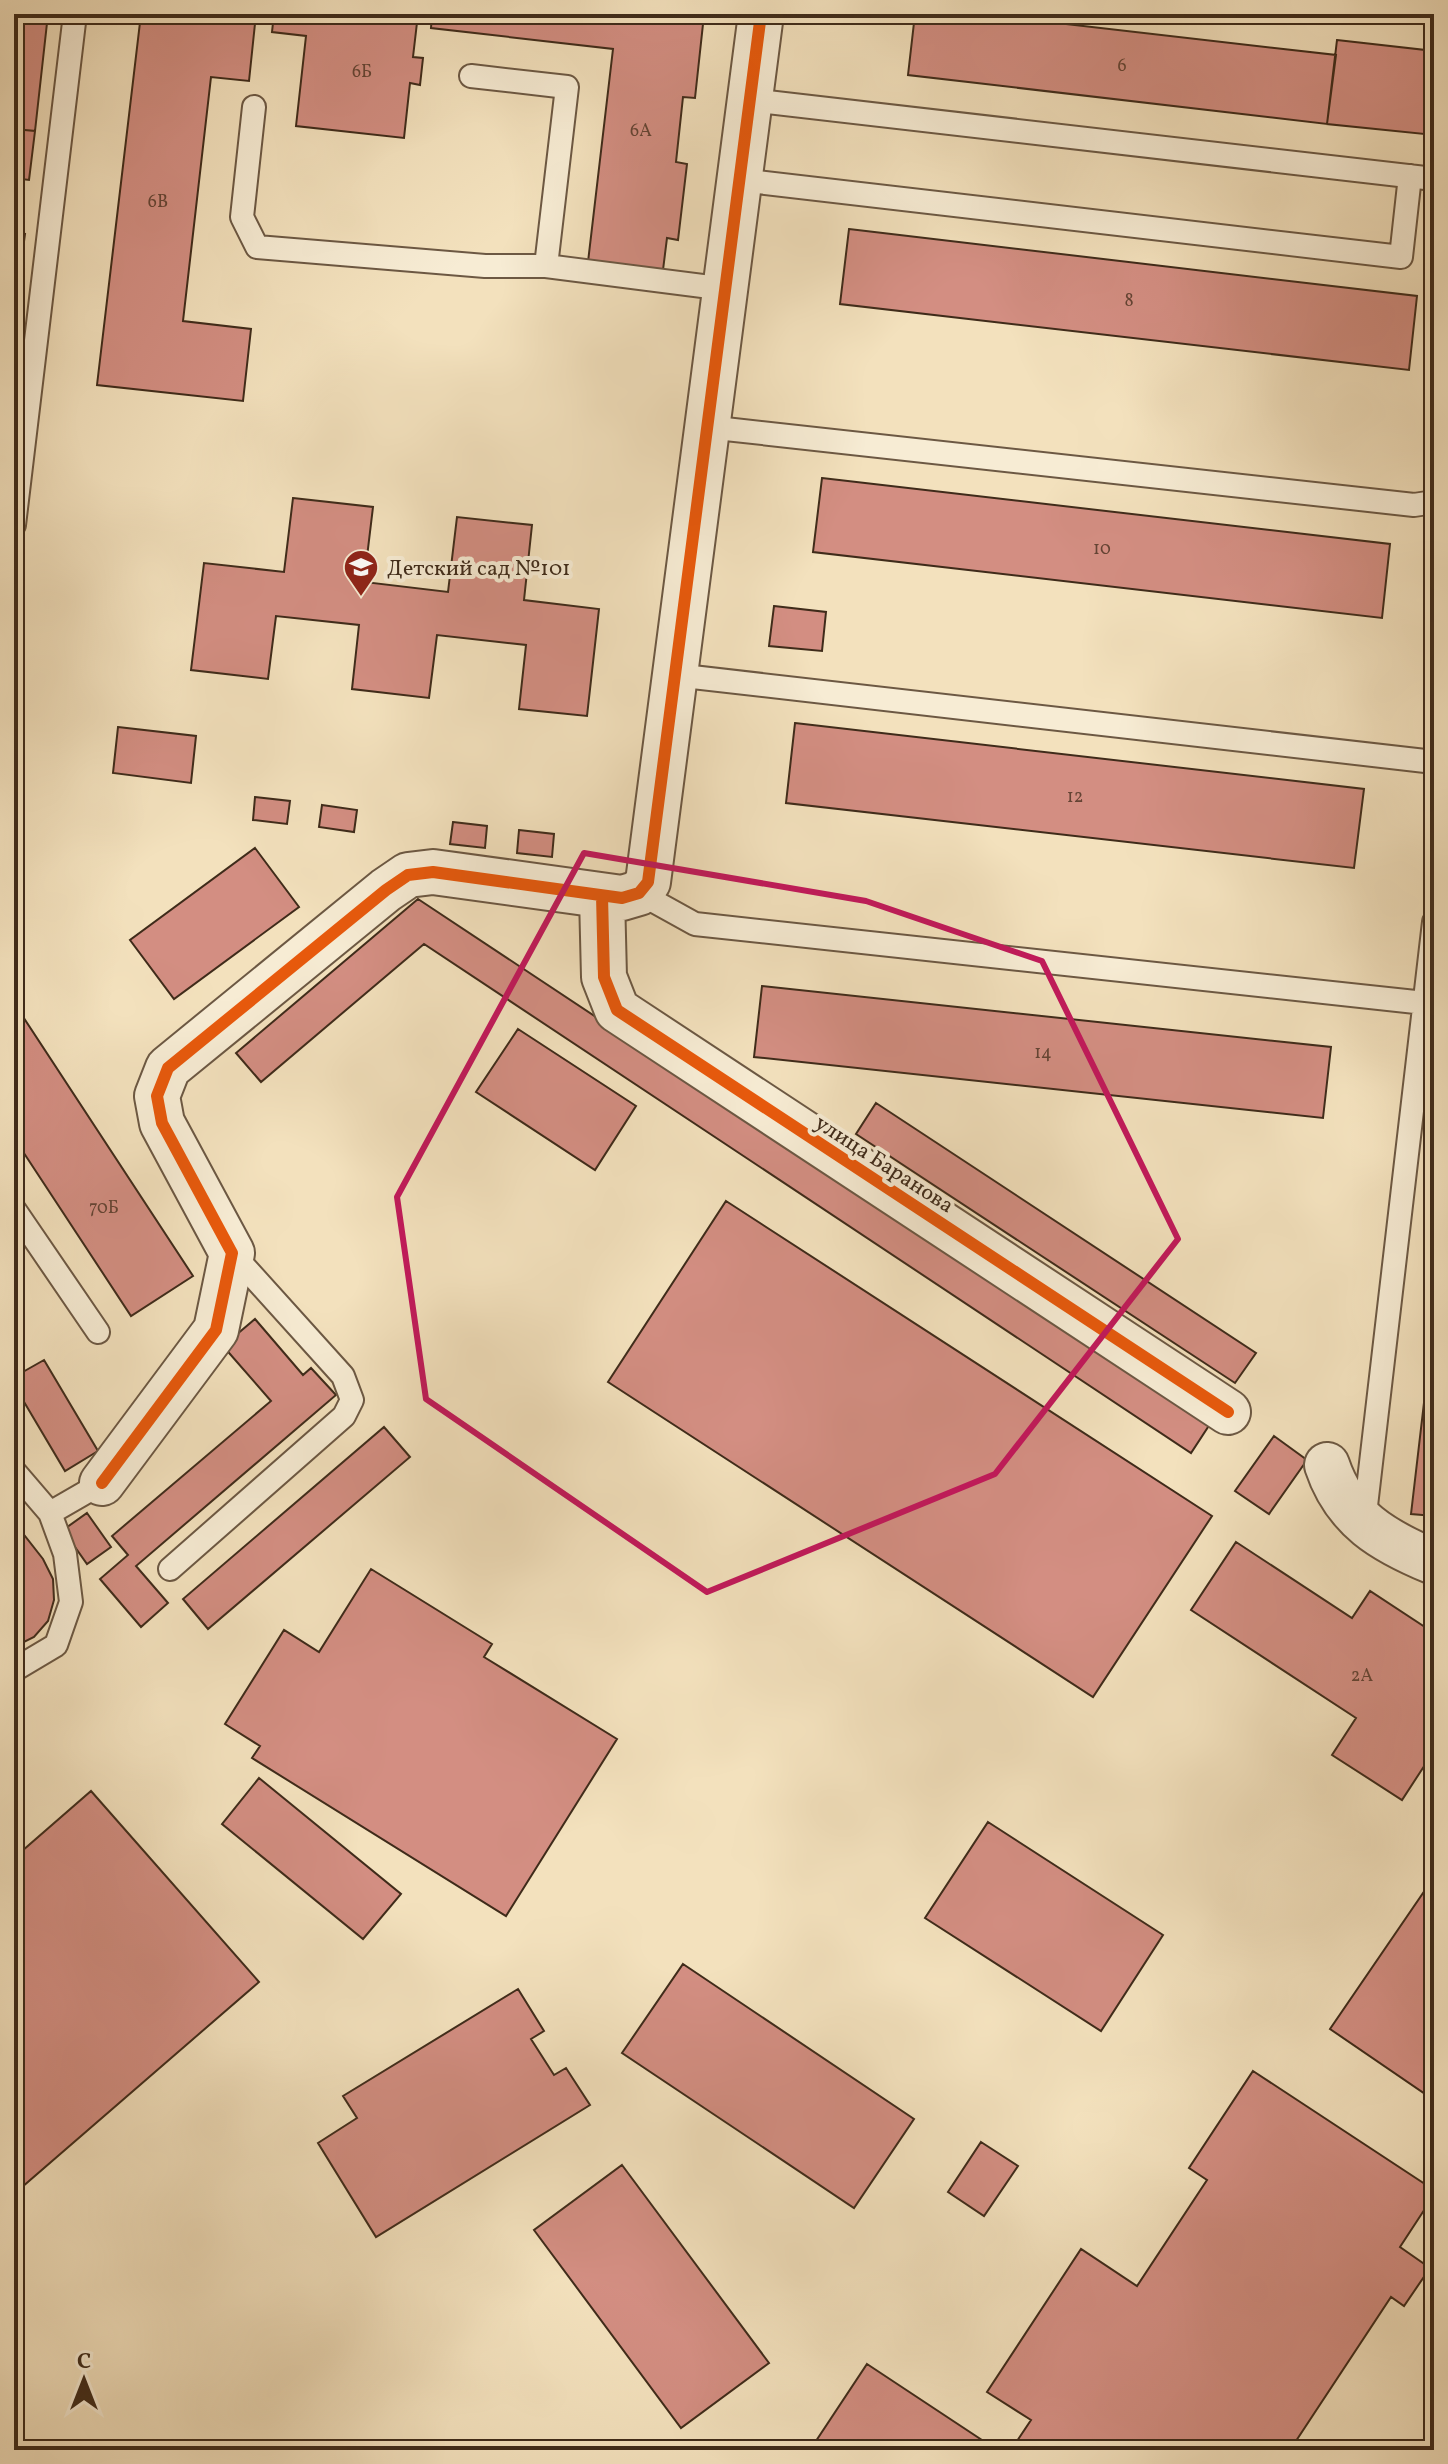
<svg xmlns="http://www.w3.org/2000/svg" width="1448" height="2464" viewBox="0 0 1448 2464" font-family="Vollkorn,serif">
<rect width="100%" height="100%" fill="#f3e1bd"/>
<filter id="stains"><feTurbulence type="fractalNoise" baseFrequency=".0025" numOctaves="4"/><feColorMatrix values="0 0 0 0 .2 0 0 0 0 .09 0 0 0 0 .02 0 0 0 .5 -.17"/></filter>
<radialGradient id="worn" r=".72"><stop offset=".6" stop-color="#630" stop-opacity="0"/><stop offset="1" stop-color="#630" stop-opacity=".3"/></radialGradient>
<path fill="#d38e82" stroke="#3f2b1a" stroke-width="2" d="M14,14H48L35,131L14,129Z
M141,14H256L249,81L211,77L183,321L251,329L243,401L97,385Z
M274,14H418L413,57L423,58L420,85L410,83L404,138L296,126L306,36L272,32Z
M432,14H693L692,22L703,24L695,98L683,97L676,162L687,164L678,240L667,238L663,270L588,262L613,49L431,28Z
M915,14H979L1336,55L1327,124L908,75Z
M1337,40L1434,51V135L1327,124Z
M14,129L35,131L29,180L14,178Z
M849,229L1417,296L1409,370L840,304Z
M14,233L25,234L19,279H14Z
M822,478L1390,544L1382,618L813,552Z
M293,498L373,507L364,582L448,592L457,517L532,525L524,600L599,609L587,716L519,709L526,645L437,635L429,698L352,689L359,625L276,616L268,679L191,670L204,563L284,572Z
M774,606L826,612L822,651L769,646Z
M795,723L1364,789L1354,868L786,803Z
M118,727L196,736L191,783L113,773Z
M255,797L290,801L287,824L253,820Z
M322,805L357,810L354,832L319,827Z
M453,822L487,826L485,848L450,844Z
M519,830L554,834L552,857L517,853Z
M255,848L299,907L174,999L130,940Z
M418,899L1210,1424L1191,1453L424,944L261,1082L236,1053Z
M762,986L1331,1047L1323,1118L754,1057Z
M14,1003L193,1276L131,1316L14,1138Z
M518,1029L636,1106L595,1170L476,1092Z
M876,1103L1256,1353L1235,1383L856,1134Z
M726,1201L1212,1516L1093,1697L608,1382Z
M1434,1317V1516L1411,1514Z
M255,1319L303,1375L311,1368L336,1395L136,1566L168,1603L141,1627L100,1579L128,1555L112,1536L271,1401L223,1346Z
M44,1360L98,1451L65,1471L14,1385V1377Z
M384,1427L410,1457L208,1629L183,1599Z
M1274,1436L1307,1460L1269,1514L1235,1491Z
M87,1513L111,1547L87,1564L63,1530Z
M14,1522L43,1559L53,1579L54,1600L48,1621L34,1637L14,1647Z
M1236,1542L1352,1618L1370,1591L1434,1633V1751L1402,1800L1332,1755L1356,1718L1191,1610Z
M371,1569L492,1644L484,1657L617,1739L506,1916L252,1758L260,1746L225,1724L284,1630L319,1652Z
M259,1778L401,1894L363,1939L222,1824Z
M91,1791L259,1982L14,2194V1858Z
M988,1822L1163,1935L1101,2031L925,1918Z
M1434,1877V2100L1330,2029Z
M683,1964L914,2119L854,2208L622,2053Z
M518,1989L544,2031L531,2039L554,2075L566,2068L590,2105L376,2237L318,2143L357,2118L343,2096Z
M1253,2071L1434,2190V2195L1400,2247L1430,2268L1404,2306L1391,2297L1290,2450H1011L1031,2420L987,2392L1081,2249L1137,2286L1207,2180L1189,2168Z
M981,2142L1018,2166L984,2216L948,2192Z
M622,2165L769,2363L681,2428L534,2230Z
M867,2364L997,2450H810Z"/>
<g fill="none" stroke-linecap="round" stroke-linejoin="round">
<g stroke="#6c5843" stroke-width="26">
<path id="service" d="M471,76L567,87L546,266
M750,100L1434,179
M254,107L242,217L257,247L485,266H546L726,289
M740,180L1401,257L1410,176
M707,427L1414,505L1434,502
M14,525L75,14
M675,675L1434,762
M639,893L695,924L1434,1004
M14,1209L98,1332
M14,1471L50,1513L65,1554L71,1602L56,1645L14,1670
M50,1513L102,1483
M1364,1523L1434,922
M170,1569L344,1416L352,1400L343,1376L232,1253"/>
</g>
<g stroke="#6c5843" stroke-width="48">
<path id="minor" d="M602,896L604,977L617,1010L1228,1412
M1327,1465C1345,1519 1383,1541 1434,1562
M102,1483L216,1330L232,1253L162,1123L157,1096L168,1068L386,890L408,875L433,872L622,898L639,893L648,882L761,14"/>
</g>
<use href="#service" stroke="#f7ecd4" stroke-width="22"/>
<use href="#minor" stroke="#f7ecd4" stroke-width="44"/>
<g stroke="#f7ecd4" stroke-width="17">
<path id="cycleway" d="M602,896L604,977L617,1010L1228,1412
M102,1483L216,1330L232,1253L162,1123L157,1096L168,1068L386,890L408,875L433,872L622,898L639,893L648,882L761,14"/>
</g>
<use href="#cycleway" stroke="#e8590c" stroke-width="12"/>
</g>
<path fill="none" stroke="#c2185b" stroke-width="6" stroke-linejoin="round" d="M584,853L866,901L1042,961L1178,1239L995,1474L707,1592L426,1399L397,1197Z"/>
<defs>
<g id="school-pin" transform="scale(1.8)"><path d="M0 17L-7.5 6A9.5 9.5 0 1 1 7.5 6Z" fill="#8f2418" stroke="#f7ecd4"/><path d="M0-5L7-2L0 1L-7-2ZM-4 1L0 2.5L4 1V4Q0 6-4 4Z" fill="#fff"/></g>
</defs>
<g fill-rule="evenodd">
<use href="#school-pin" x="361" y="567"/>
</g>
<g text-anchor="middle" stroke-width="8" stroke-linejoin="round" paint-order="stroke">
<g font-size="18" fill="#644434">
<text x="1122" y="71">6</text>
<text x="362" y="77">6Б</text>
<text x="641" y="136">6А</text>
<text x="158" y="207">6В</text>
<text x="1129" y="306">8</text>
<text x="1102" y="554">10</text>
<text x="1075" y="802">12</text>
<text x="1043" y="1058">14</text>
<text x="104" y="1213">70Б</text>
<text x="1362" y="1681">2А</text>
</g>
<g font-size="22" fill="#3f2b1a" stroke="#f7ecd4" text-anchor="start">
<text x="387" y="575">Детский сад №101</text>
</g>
<g font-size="22" fill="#3f2b1a" stroke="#f7ecd4">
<text transform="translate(885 1163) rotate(33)" y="8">улица Баранова</text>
</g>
</g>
<rect width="1448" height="2464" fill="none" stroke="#f3e1bd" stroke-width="48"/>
<rect x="16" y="16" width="1416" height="2432" fill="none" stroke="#3f2b1a" stroke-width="4"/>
<rect x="24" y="24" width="1400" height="2416" fill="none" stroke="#3f2b1a" stroke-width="2"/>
<g transform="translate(84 2380)" stroke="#f7ecd4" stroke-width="6" paint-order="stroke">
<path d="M0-6L14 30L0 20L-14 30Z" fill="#3f2b1a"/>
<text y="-12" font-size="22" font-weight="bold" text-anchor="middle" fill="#3f2b1a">С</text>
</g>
<rect width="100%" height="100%" filter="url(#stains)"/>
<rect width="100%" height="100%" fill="url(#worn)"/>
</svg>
